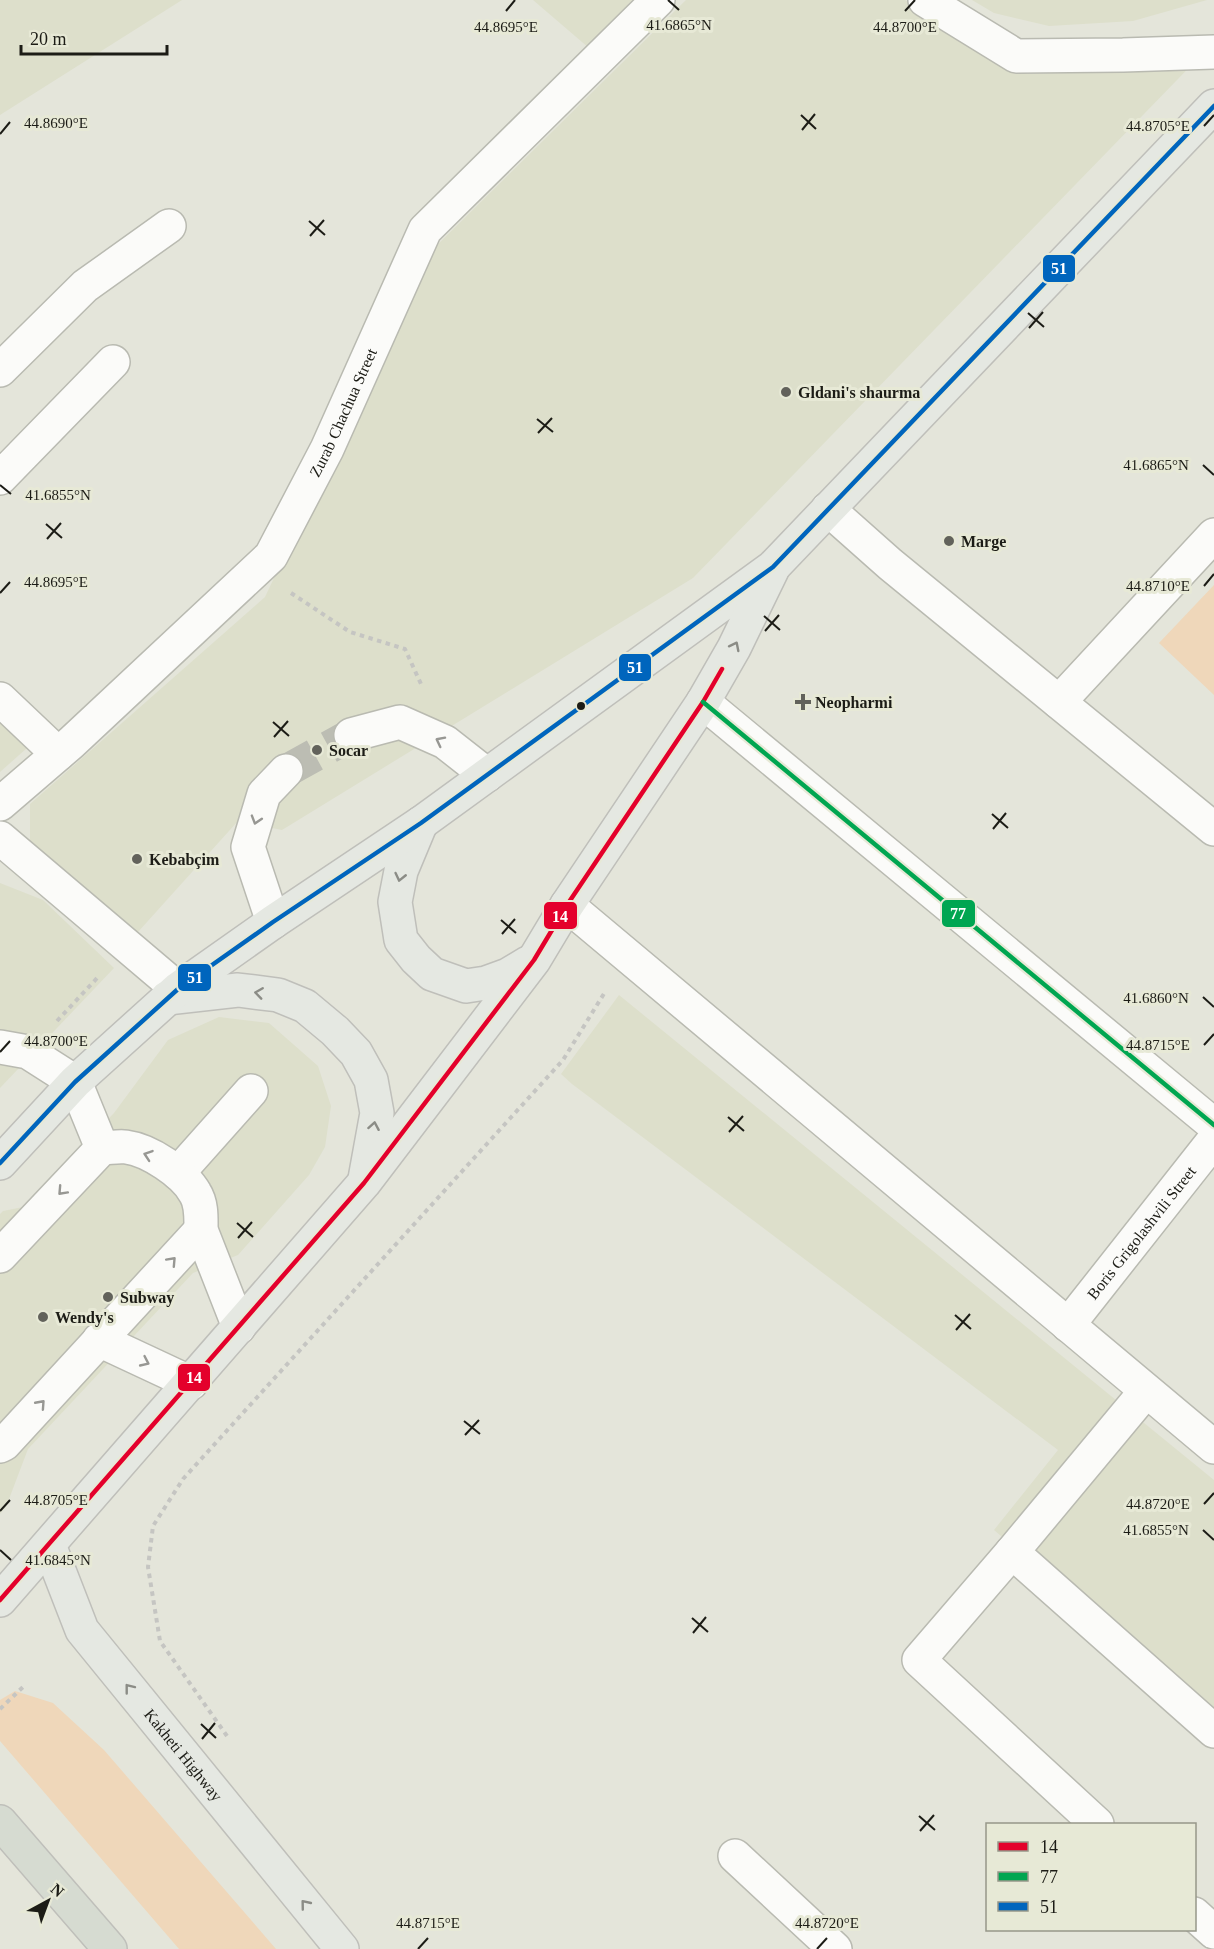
<svg xmlns="http://www.w3.org/2000/svg" width="1214" height="1949" viewBox="0 0 1214 1949" font-family="'Times New Roman',serif">
<rect width="100%" height="100%" fill="#e4e5da"/>
<path fill="#dddfcb" d="M0,0H182L0,115Z
M533,0H632L589,48Z
M686,0H905L1027,74L1125,70L1211,45L693,578L282,830L238,821L138,932L111,918L30,843V804L265,597L427,255Z
M972,0H1207L1133,21L1049,26L994,13Z
M0,717L27,748L0,772Z
M0,883L43,900L114,968L0,1088Z
M619,995L1214,1480V1718L994,1530L1058,1450L572,1084L561,1074Z
M219,1017L269,1023L318,1066L331,1106L325,1147L309,1175L238,1255L193,1273L28,1449L6,1507L0,1514V1214L3,1211L23,1207L114,1113L168,1040Z"/>
<path fill="#efd7ba" d="M1214,585V695L1159,643Z
M15,1691L53,1703L104,1750L276,1949H179L0,1741V1700Z"/>
<g fill="none" stroke-linecap="round" stroke-linejoin="round">
<path stroke="#bcbdb3" stroke-width="33" stroke-dasharray="33 16" stroke-linecap="butt" d="M286,771L351,735"/>
<g stroke="#b9bab1" stroke-width="36">
<g id="minor">
<path d="M925,0L1016,56L1123,55L1214,52"/>
<path d="M0,370L85,286L169,226"/>
<path d="M0,478L113,362"/>
<path d="M828,509L890,564L1214,829"/>
<path d="M0,699L58,754"/>
<path d="M703,702L1214,1125"/>
<path d="M1059,702L1214,535"/>
<path d="M351,735L400,722L445,742L487,775"/>
<path id="s1" d="M0,804L71,743L271,556L327,449L425,230L658,0"/>
<path d="M0,838L178,989"/>
<path d="M567,905L1214,1447"/>
<path d="M273,922L248,847L264,794L286,771"/>
<path d="M0,1047L28,1052L75,1082L102,1148"/>
<path d="M178,1173L251,1091"/>
<path d="M0,1256L102,1148C109,1148 118,1146 126,1147C149,1150 184,1173 195,1193C202,1204 201,1218 201,1230L239,1327"/>
<path id="s2" d="M1068,1325L1214,1140"/>
<path d="M99,1340L191,1383"/>
<path d="M1146,1391L1012,1552L1214,1731"/>
<path d="M0,1446L4,1444L201,1230"/>
<path d="M1012,1552L919,1660L1097,1824"/>
<path d="M735,1856L835,1949"/>
<path d="M1194,1914L1214,1932"/>
</g>
</g>
<g stroke="#bfbfba" stroke-width="36">
<g id="major">
<path d="M421,823L401,871L395,902L401,940L416,959L432,974L466,986L486,983L508,975L528,963"/>
<path d="M167,998L238,990L278,995L305,1006L335,1031L356,1053L371,1080L377,1113L365,1179"/>
<path d="M0,1163L75,1082L178,989L273,922L421,823L773,567L1214,106"/>
<path id="s3" d="M49,1545L82,1630L342,1949"/>
<path d="M0,1600L364,1183L534,960L567,905L703,702L734,648L772,570"/>
</g>
</g>
<g stroke="#bfbfba" stroke-width="36">
<path id="highway" d="M0,1822L110,1949"/>
</g>
<path stroke="#c5c5c2" stroke-width="4" stroke-dasharray="4.5 4.5" stroke-linecap="butt" d="M291,593L350,632L405,649L421,684
M57,1021L99,976
M0,1709L24,1686
M227,1736L160,1641L148,1567L153,1526L183,1479L563,1060L605,992"/>
<use href="#minor" stroke="#fbfbf9" stroke-width="33"/>
<use href="#major" stroke="#e5e8e2" stroke-width="33"/>
<use href="#highway" stroke="#d6dbd1" stroke-width="33"/>
<g stroke="#e7e9d6" stroke-width="9">
<path id="bus-1" d="M0,1600L364,1183L534,960L567,905L703,702L722,669"/>
</g>
<g stroke="#e7e9d6" stroke-width="9">
<path id="bus-2" d="M703,702L1214,1125"/>
</g>
<g stroke="#e7e9d6" stroke-width="9">
<path id="bus-3" d="M0,1163L75,1082L178,989L273,922L421,823L773,567L1214,106"/>
</g>
<use href="#bus-1" stroke="#e4002b" stroke-width="4.5"/>
<use href="#bus-2" stroke="#00a651" stroke-width="4.5"/>
<use href="#bus-3" stroke="#0065bd" stroke-width="4.5"/>
</g>
<defs><path id="oneway-chevron" d="M-2-3.5L2.5 0L-2 3.5" fill="none" stroke-width="1.6" stroke-linecap="round" stroke-linejoin="round" transform="scale(1.5)"/></defs>
<g stroke="#8b8c86">
<use href="#oneway-chevron" transform="translate(735 646) rotate(-63)"/>
<use href="#oneway-chevron" transform="translate(400 877) rotate(103)"/>
<use href="#oneway-chevron" transform="translate(259 993) rotate(-172)"/>
<use href="#oneway-chevron" transform="translate(374 1126) rotate(-80)"/>
<use href="#oneway-chevron" transform="translate(129 1688) rotate(-128)"/>
<use href="#oneway-chevron" transform="translate(305 1904) rotate(-129)"/>
</g>
<g stroke="#979793">
<use href="#oneway-chevron" transform="translate(440 741) rotate(-153)"/>
<use href="#oneway-chevron" transform="translate(256 820) rotate(107)"/>
<use href="#oneway-chevron" transform="translate(148 1155) rotate(-161)"/>
<use href="#oneway-chevron" transform="translate(62 1191) rotate(133)"/>
<use href="#oneway-chevron" transform="translate(172 1261) rotate(-47)"/>
<use href="#oneway-chevron" transform="translate(145 1362) rotate(25)"/>
<use href="#oneway-chevron" transform="translate(41 1404) rotate(-48)"/>
</g>
<path fill="none" stroke="#1c1c16" stroke-width="2" d="M668,0L679,10M506,11L515,0M905,11L915,0M801,115L816,129M1204,126L1214,115M802,130L815,114M0,134L10,122M309,221L325,235M310,236L324,220M1028,313L1044,327M1029,328L1043,312M537,419L553,432M538,433L552,418M1203,465L1214,475M0,485L11,494M46,524L62,538M47,539L61,523M1204,586L1214,574M0,593L10,582M764,616L780,630M765,631L779,615M273,722L289,736M274,737L288,721M992,814L1008,828M993,829L1006,813M501,920L516,933M502,934L515,919M1203,997L1214,1007M1204,1045L1214,1034M0,1052L10,1041M728,1117L744,1131M729,1132L743,1116M237,1223L253,1237M238,1238L252,1222M955,1315L971,1329M956,1330L970,1314M464,1421L480,1434M465,1435L479,1420M1204,1504L1214,1493M0,1511L10,1500M1203,1530L1214,1540M0,1550L11,1560M692,1618L708,1632M693,1633L706,1617M201,1724L216,1738M202,1739L215,1723M919,1816L935,1830M920,1831L934,1815M418,1949L428,1938M817,1949L827,1938"/>
<g fill="#62625b" stroke="#e7e9d6" stroke-width="2">
<circle cx="786" cy="392" r="6"/>
<circle cx="949" cy="541" r="6"/>
<path d="M800 693h6v6h6v6h-6v6h-6v-6h-6v-6h6z"/>
<circle cx="317" cy="750" r="6"/>
<circle cx="137" cy="859" r="6"/>
<circle cx="108" cy="1297" r="6"/>
<circle cx="43" cy="1317" r="6"/>
</g>
<circle fill="#1c1c16" stroke="#e7e9d6" stroke-width="2" cx="581" cy="706" r="5"/>
<g text-anchor="middle" stroke-width="6" stroke-linejoin="round" paint-order="stroke">
<g font-size="16" font-weight="bold" fill="#1c1c16" stroke="#e7e9d6" text-anchor="start">
<text x="798" y="398">Gldani's shaurma</text>
<text x="961" y="547">Marge</text>
<text x="815" y="708">Neopharmi</text>
<text x="329" y="756">Socar</text>
<text x="149" y="865">Kebabçim</text>
<text x="120" y="1303">Subway</text>
<text x="55" y="1323">Wendy's</text>
</g>
<g font-size="16" fill="#1c1c16" stroke="#e7e9d6">
<text dy="6" stroke="none"><textPath href="#s1" startOffset="528">Zurab Chachua Street</textPath></text>
<text dy="6" stroke="none"><textPath href="#s2" startOffset="118">Boris Grigolashvili Street</textPath></text>
<text dy="6" stroke="none"><textPath href="#s3" startOffset="252">Kakheti Highway</textPath></text>
</g>
</g>
<g font-size="15" text-anchor="middle" fill="#1c1c16" stroke="#e7e9d6" stroke-width="6" stroke-linejoin="round" paint-order="stroke">
<text x="679" y="30">41.6865°N</text>
<text x="506" y="32">44.8695°E</text>
<text x="905" y="32">44.8700°E</text>
<text x="56" y="128">44.8690°E</text>
<text x="1158" y="131">44.8705°E</text>
<text x="1156" y="470">41.6865°N</text>
<text x="58" y="500">41.6855°N</text>
<text x="56" y="587">44.8695°E</text>
<text x="1158" y="591">44.8710°E</text>
<text x="1156" y="1003">41.6860°N</text>
<text x="56" y="1046">44.8700°E</text>
<text x="1158" y="1050">44.8715°E</text>
<text x="56" y="1505">44.8705°E</text>
<text x="1158" y="1509">44.8720°E</text>
<text x="1156" y="1535">41.6855°N</text>
<text x="58" y="1565">41.6845°N</text>
<text x="428" y="1928">44.8715°E</text>
<text x="827" y="1928">44.8720°E</text>
</g>
<g stroke="#e7e9d6" stroke-width="2">
<rect x="1042" y="254" width="34" height="29" rx="6" fill="#0065bd"/>
<rect x="618" y="653" width="34" height="29" rx="6" fill="#0065bd"/>
<rect x="941" y="899" width="35" height="29" rx="6" fill="#00a651"/>
<rect x="543" y="901" width="35" height="29" rx="6" fill="#e4002b"/>
<rect x="177" y="963" width="35" height="29" rx="6" fill="#0065bd"/>
<rect x="177" y="1363" width="34" height="29" rx="6" fill="#e4002b"/>
</g>
<g font-size="16" text-anchor="middle" font-weight="bold" fill="#fff">
<text x="1059" y="274">51</text>
<text x="635" y="673">51</text>
<text x="958" y="919">77</text>
<text x="560" y="922">14</text>
<text x="195" y="983">51</text>
<text x="194" y="1383">14</text>
</g>
<rect x="986" y="1823" width="210" height="108" fill="#e7e9d6" stroke="#969789" stroke-width="1.5"/>
<rect x="998" y="1842" width="30" height="9" fill="#e4002b" stroke="#969789" stroke-width="1.5"/>
<text x="1040" y="1853" font-size="18" fill="#1c1c16">14</text>
<rect x="998" y="1872" width="30" height="9" fill="#00a651" stroke="#969789" stroke-width="1.5"/>
<text x="1040" y="1883" font-size="18" fill="#1c1c16">77</text>
<rect x="998" y="1902" width="30" height="9" fill="#0065bd" stroke="#969789" stroke-width="1.5"/>
<text x="1040" y="1913" font-size="18" fill="#1c1c16">51</text>
<g transform="translate(48 1901) rotate(41)" stroke="#e7e9d6" stroke-width="4.5" paint-order="stroke">
<path d="M0-4.5L10 22L0 15L-10 22Z" fill="#1c1c16"/>
<text y="-9" font-size="16" font-weight="bold" text-anchor="middle" fill="#1c1c16">N</text>
</g>
<path d="M21 45v9h146v-9" fill="none" stroke="#1c1c16" stroke-width="3"/>
<text x="30" y="45" font-size="18" fill="#1c1c16" stroke="#e7e9d6" stroke-width="4.5" paint-order="stroke">20 m</text>
</svg>
